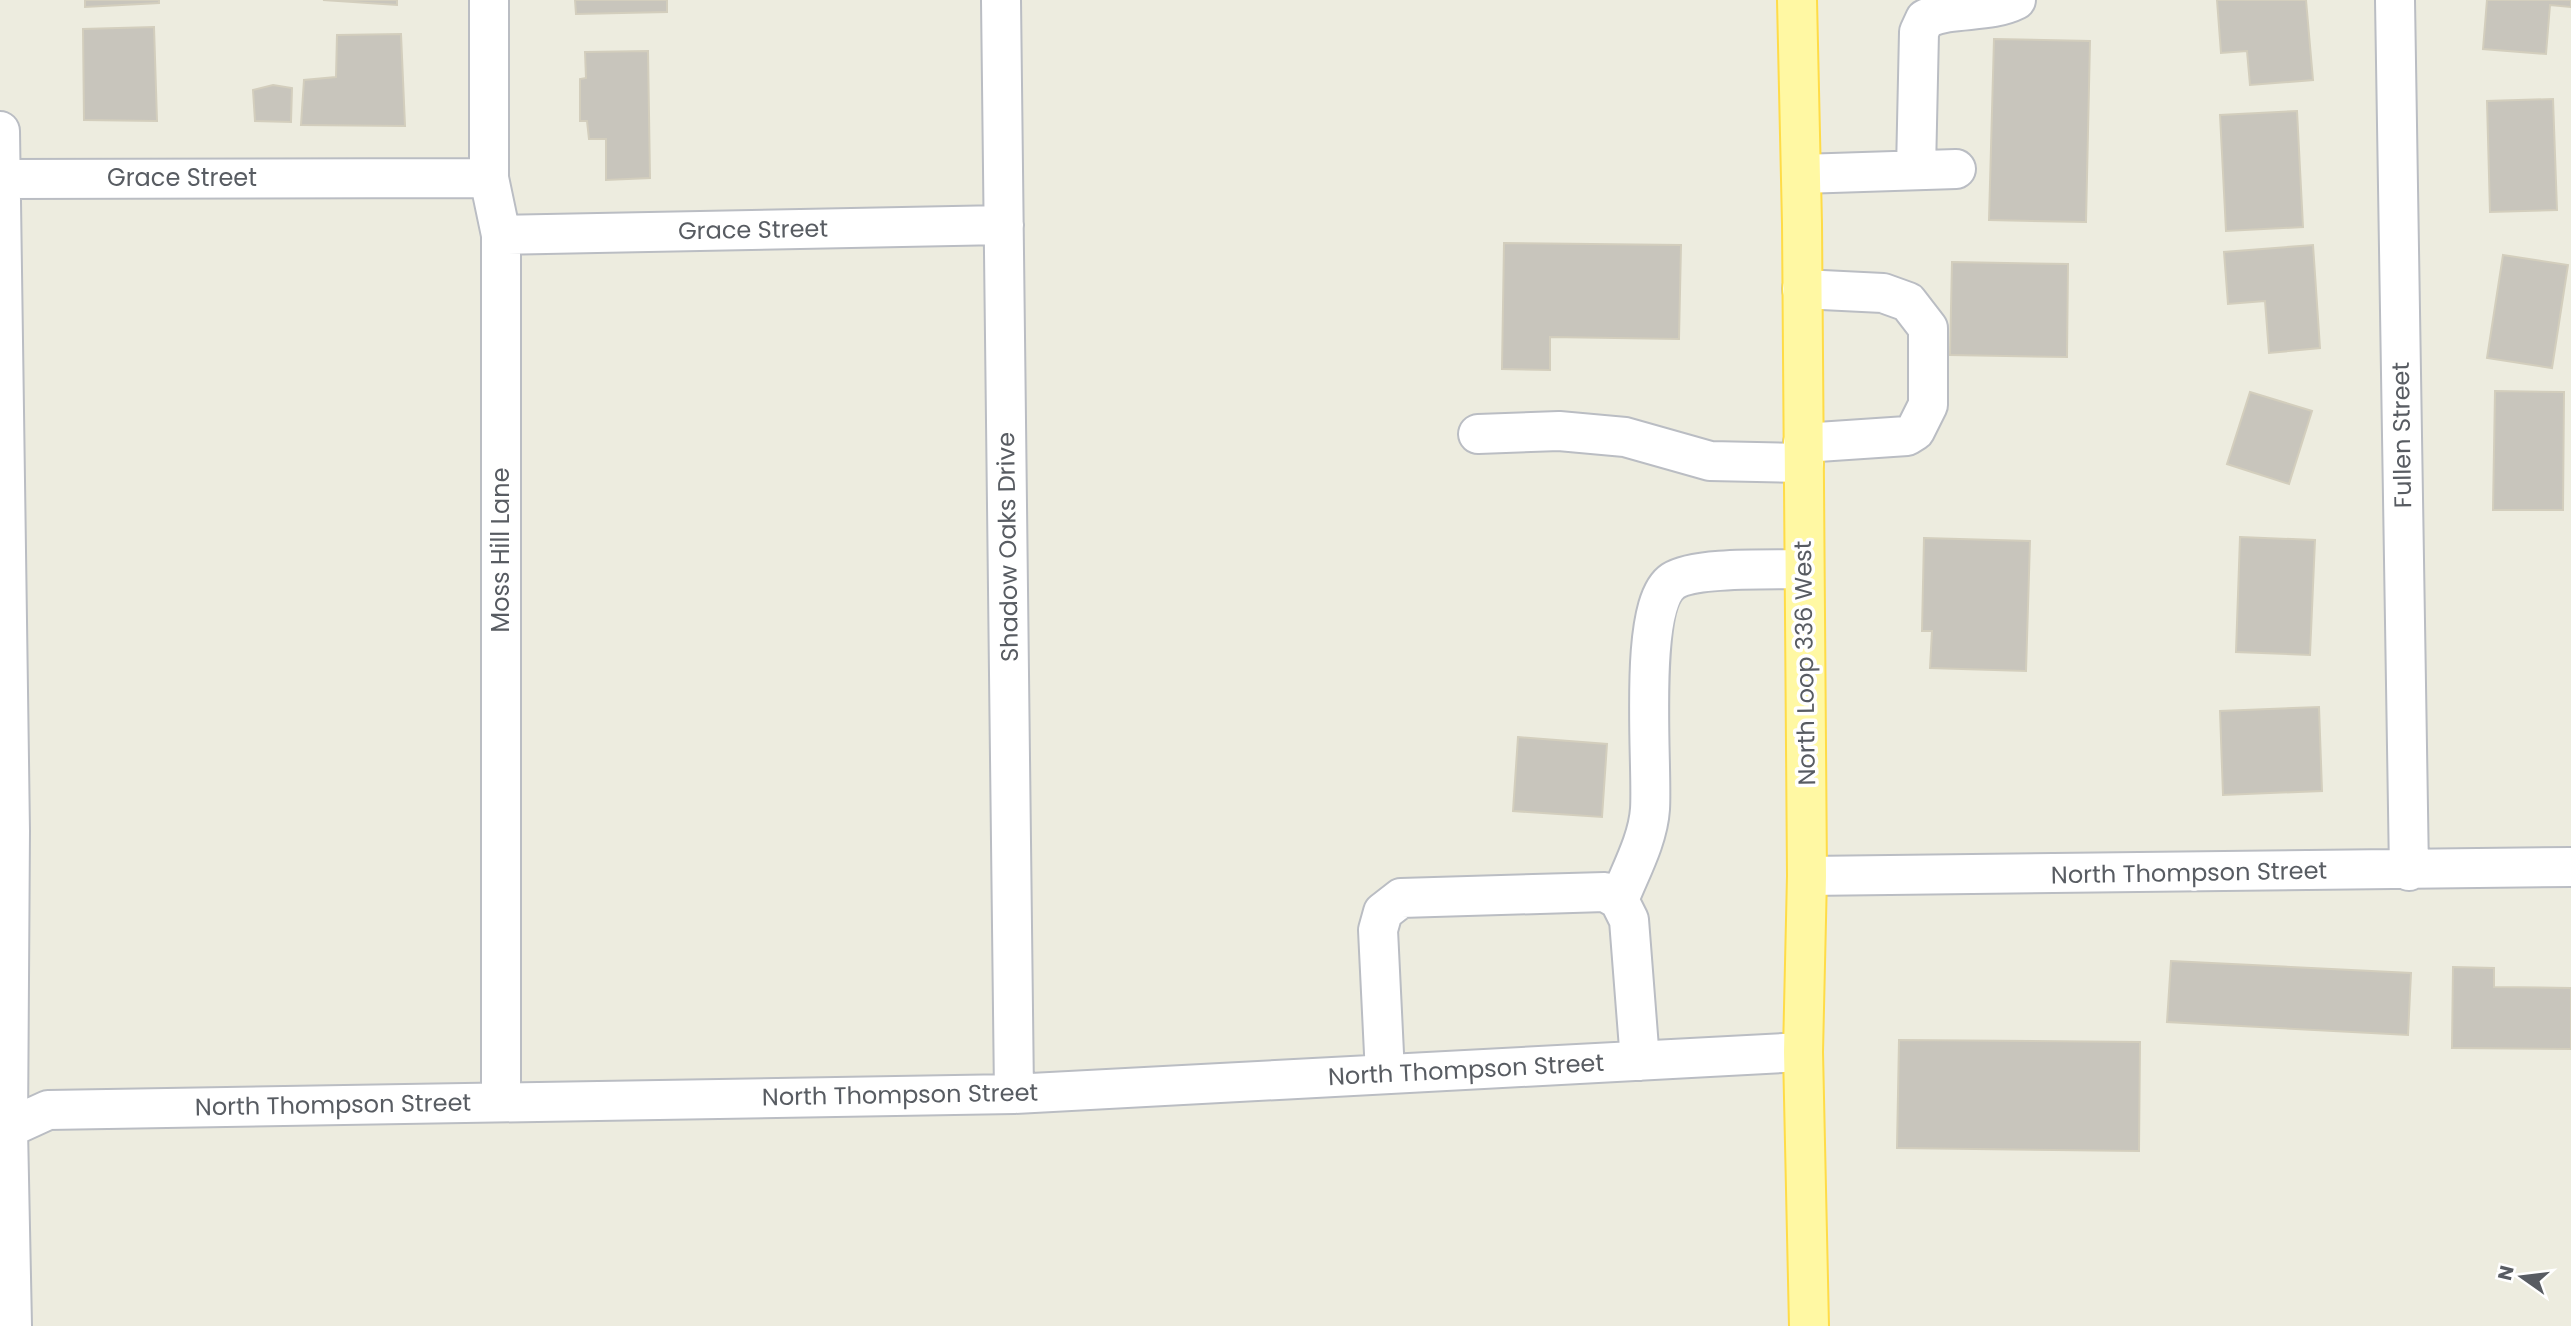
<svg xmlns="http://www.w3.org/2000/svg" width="2571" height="1326" viewBox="0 0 2571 1326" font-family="Poppins,sans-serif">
<rect width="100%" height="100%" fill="#edecdf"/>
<path fill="#c8c5bc" stroke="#d3cebd" stroke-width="2" d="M85,0H159V3L85,7Z
M323,0H397V5Z
M575,0H667V12L576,14Z
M2217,0H2306L2313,80L2250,85L2247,51L2221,53Z
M2487,0H2571V7L2550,5L2546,54L2483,49Z
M154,27L157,121L84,120L83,29Z
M401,34L405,126L301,125L304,80L336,77L337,35Z
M1994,39L2090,41L2086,222L1989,220Z
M648,51L650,178L606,180V139H589L587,121H580V79L586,78L585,52Z
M273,85L292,88L291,122L255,121L253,90Z
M2553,99L2557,210L2490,212L2487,101Z
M2297,111L2303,227L2226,231L2220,115Z
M1504,243L1681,245L1679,339L1550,337V370L1502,369Z
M2313,245L2320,348L2269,353L2265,301L2228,304L2224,252Z
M2503,255L2568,265L2552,368L2487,358Z
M1952,262L2068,264L2067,357L1950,355Z
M2495,391L2564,392L2563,510H2493Z
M2250,392L2312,411L2289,484L2227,464Z
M2240,537L2315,540L2310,655L2236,652Z
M1924,538L2030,541L2026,671L1930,668L1932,631H1922Z
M2319,707L2322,791L2223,795L2220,711Z
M1518,737L1607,744L1602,817L1513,811Z
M2171,961L2411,973L2408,1035L2167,1022Z
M2453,967L2494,968V987L2571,988V1049L2452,1048Z
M1899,1040L2140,1042L2139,1151L1897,1148Z"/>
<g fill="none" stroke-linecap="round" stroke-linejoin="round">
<g stroke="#babdc3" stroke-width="42">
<path id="minor" d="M489,0V178L501,235V1101
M1001,0L1014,1094
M2395,0L2409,871
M0,131L10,831L8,1129L12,1326
M1916,170L1919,32L1925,19C1954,6 1988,14 2016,0
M1801,174L1956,169
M1,179L489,178
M501,235L1004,225
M1802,289L1883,293L1908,302L1928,328V405L1915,431L1907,436L1803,443
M1478,434L1559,431L1625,437L1710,461L1804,463
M1807,876L2571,867
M1619,900C1630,872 1648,840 1650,809C1653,764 1637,605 1673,581C1696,566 1774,570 1804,569
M1385,1074L1378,930L1383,912L1401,898L1605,892L1619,900L1629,920L1640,1061
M0,1132L48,1110L1014,1094L1803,1052"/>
</g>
<g stroke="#ffdc47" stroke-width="42">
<path id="major" d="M1797,0L1802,224L1807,876L1803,1052L1809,1326"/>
</g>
<use href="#minor" stroke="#fff" stroke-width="38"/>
<use href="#major" stroke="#fff8a3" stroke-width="38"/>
</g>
<g text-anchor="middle" stroke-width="7" stroke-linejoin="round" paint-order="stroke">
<g font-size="24" fill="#585c62" stroke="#fff">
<text x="182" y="186">Grace Street</text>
<text transform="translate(753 230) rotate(-1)" y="8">Grace Street</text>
<text transform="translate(2402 435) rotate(-91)" y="8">Fullen Street</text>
<text transform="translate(1008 547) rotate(-91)" y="8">Shadow Oaks Drive</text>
<text transform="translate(501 550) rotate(-90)" y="8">Moss Hill Lane</text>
<text transform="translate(1805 663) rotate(-91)" y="8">North Loop 336 West</text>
<text transform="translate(2189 873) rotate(-1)" y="8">North Thompson Street</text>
<text transform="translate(1466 1070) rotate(-3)" y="8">North Thompson Street</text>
<text transform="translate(900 1095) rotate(-1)" y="8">North Thompson Street</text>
<text transform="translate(333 1105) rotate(-1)" y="8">North Thompson Street</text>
</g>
</g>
<g transform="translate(2522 1277) rotate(284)" stroke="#ffffff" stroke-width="5" paint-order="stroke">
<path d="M0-5L12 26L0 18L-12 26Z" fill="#585c62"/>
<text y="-10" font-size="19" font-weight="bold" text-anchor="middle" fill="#585c62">N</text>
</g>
</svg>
